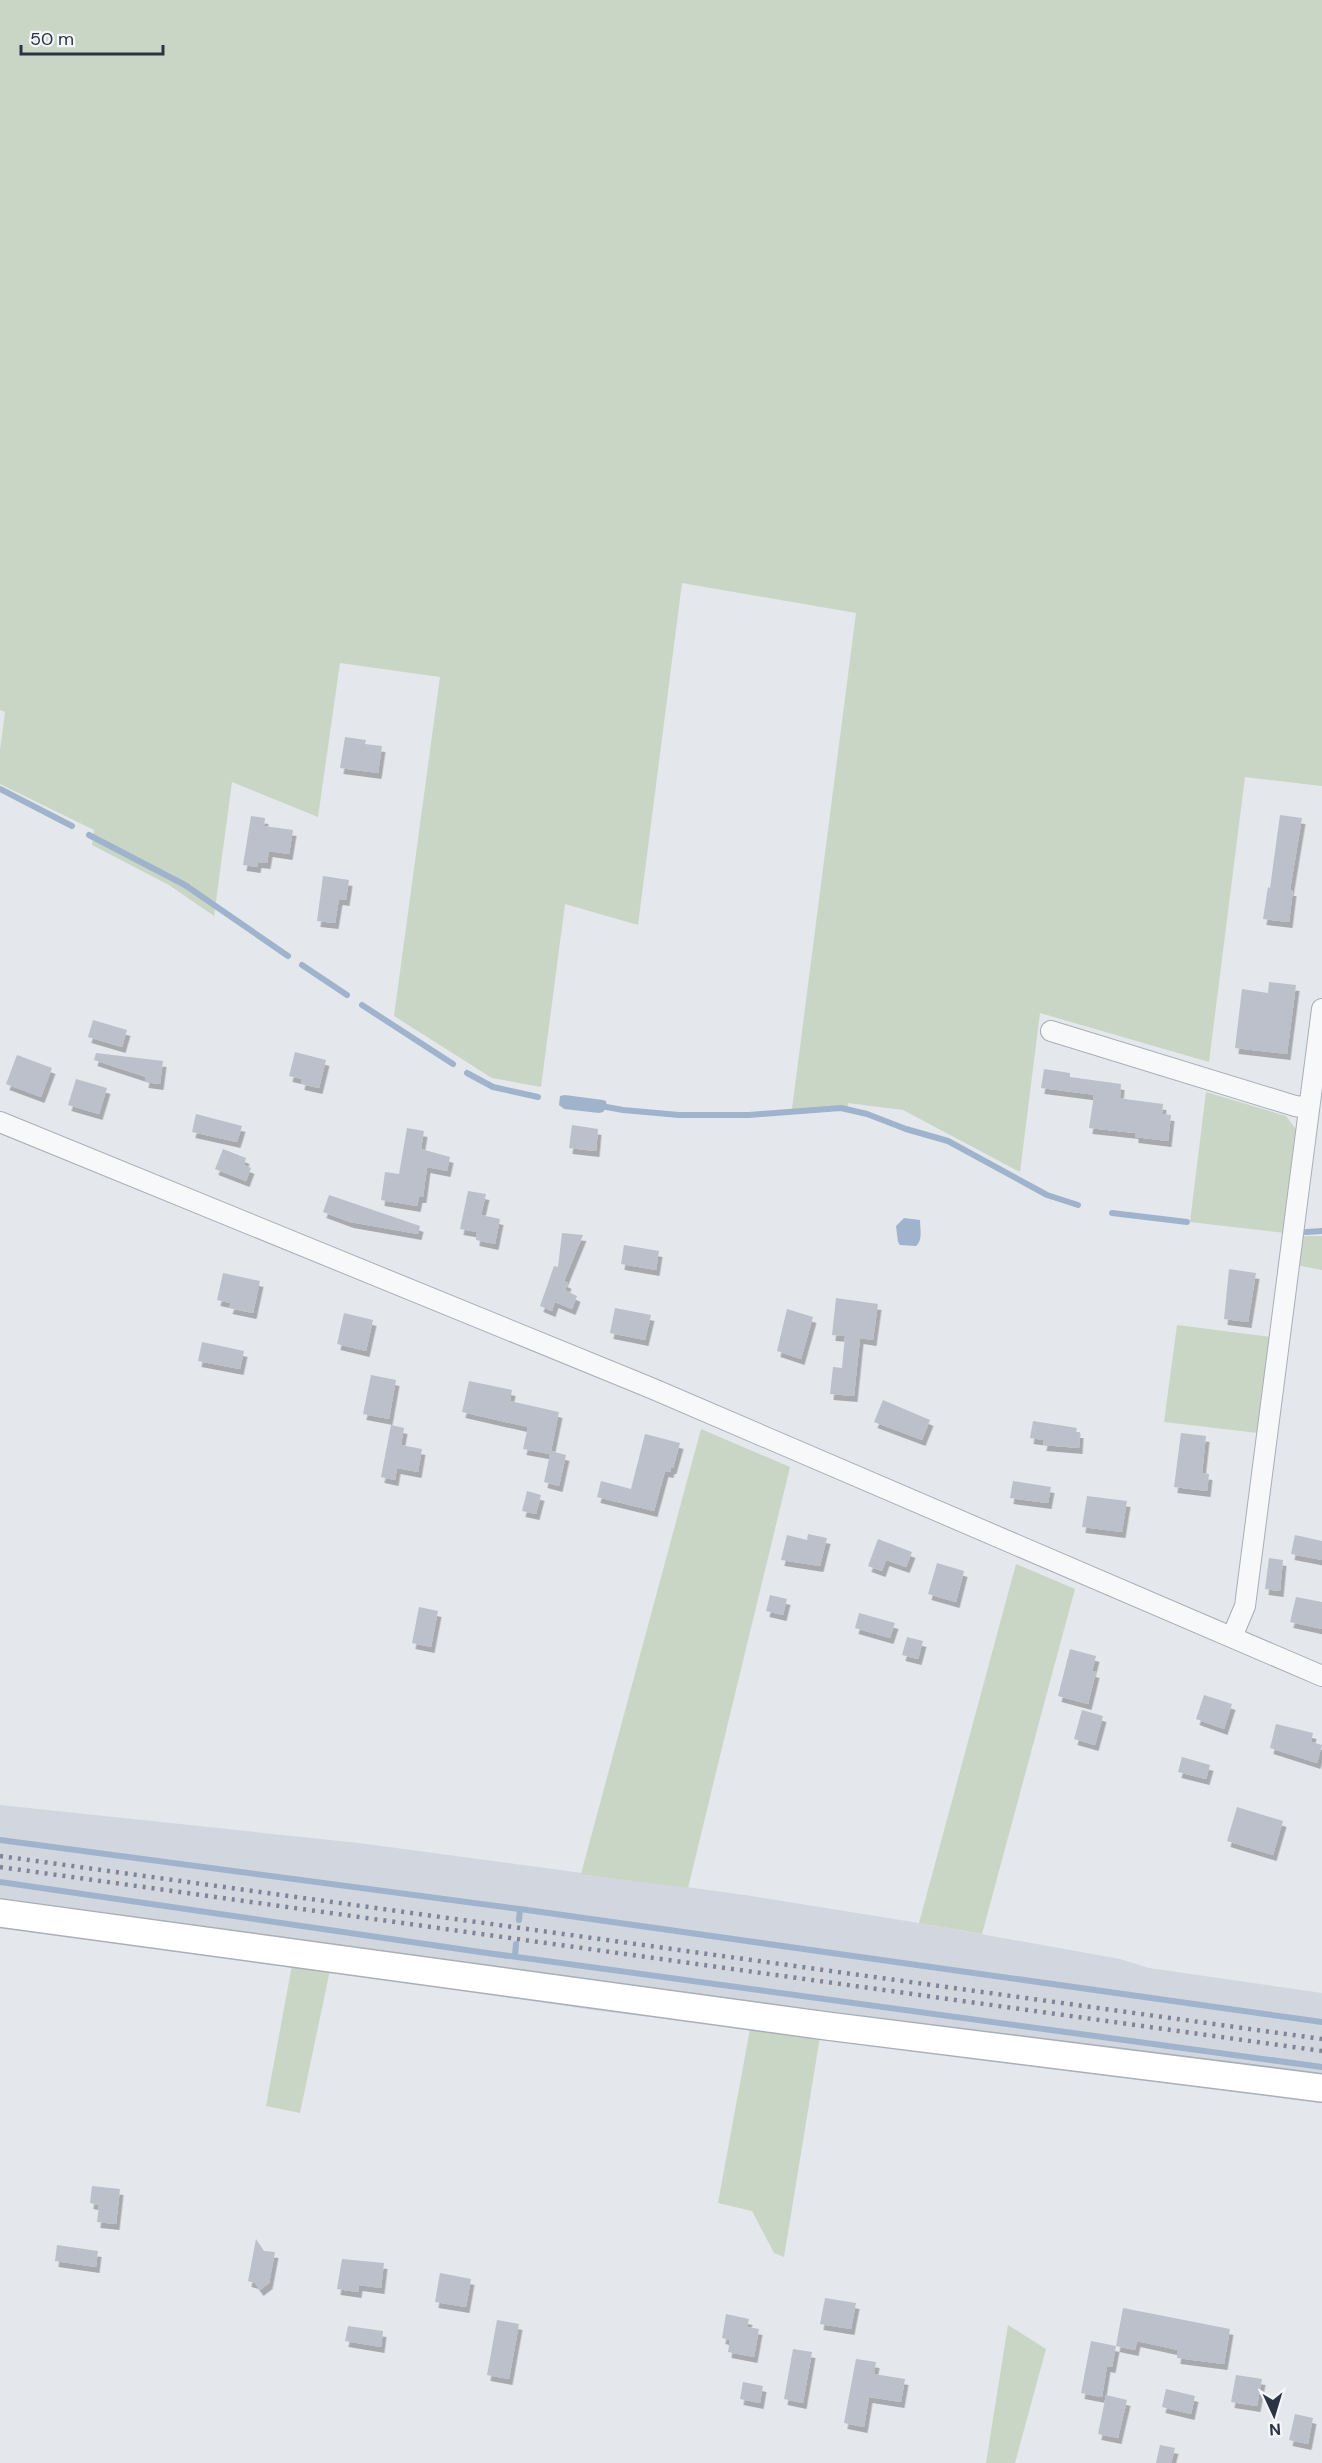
<svg xmlns="http://www.w3.org/2000/svg" width="1322" height="2463" viewBox="0 0 1322 2463" font-family="'DM Sans',sans-serif">
<defs>
<filter id="shadow"><feDropShadow dx="3.5" dy="6" stdDeviation="0" flood-color="#0004"/></filter>
</defs>
<rect width="100%" height="100%" fill="#e4e7ec"/>
<path fill="#d2d6de" d="M0,1805L359,1843L745,1895L919,1923L1120,1959L1149,1968L1322,1993V2097L592,2010L292,1965L115,1940L0,1928Z"/>
<path fill="#c9d6c5" d="M0,0H1322V786L1245,777L1209,1062L1040,1013L1020,1172L903,1110L848,1103V1109H792L856,613L682,583L638,925L565,904L541,1087L492,1078L394,1016L440,677L340,663L318,817L232,782L214,916L169,885L92,845L94,830L0,784V750L5,712L0,710Z
M1206,1092L1286,1116L1298,1132L1285,1233L1190,1222Z
M1301,1236H1322V1270L1296,1265Z
M1177,1325L1271,1337L1258,1433L1164,1422Z
M701,1429L790,1467L688,1888L581,1874Z
M1016,1564L1075,1589L982,1934L919,1923Z
M292,1965L330,1970L300,2113L266,2106Z
M750,2029L820,2037L784,2257L774,2253L752,2211L718,2203Z
M1008,2325L1046,2349L1015,2463H986Z"/>
<path fill="#9fb4cc" d="M565,1095L603,1100L606,1101L607,1107L603,1112L599,1113L564,1109L559,1105L560,1096Z
M904,1218L920,1220C920,1229 923,1240 916,1246L900,1245L898,1242L896,1226Z"/>
<g fill="none" stroke-linecap="round" stroke-linejoin="round">
<path stroke="#9fb4cc" stroke-width="6" d="M0,789L72,826
M89,835L185,885L288,956
M302,965L347,995
M362,1005L453,1064
M467,1073L493,1087L538,1097
M601,1106L623,1110L679,1115H749L841,1108L867,1114L906,1129L948,1141L1047,1195L1078,1205
M1112,1213L1187,1222
M1306,1232L1322,1231
M0,1840L520,1909L1322,2022
M0,1882L480,1952L1322,2067
M519,1920L520,1909
M515,1956L516,1944"/>
</g>
<path fill="#bbc0ca" filter="url(#shadow)" d="M345,737L366,740L365,744L382,746L378,773L340,768Z
M1280,815L1302,818L1290,890H1293L1289,922L1263,919L1268,887L1270,888Z
M251,816L265,818L264,826L293,830L289,854L269,851L267,863L258,862L257,867L243,865Z
M323,876L349,880L346,900L339,899L335,923L317,921Z
M1269,982L1296,985L1287,1054L1235,1048L1242,989L1268,993Z
M93,1020L127,1030L122,1047L88,1037Z
M295,1052L326,1060L319,1088L301,1084L302,1079L289,1076Z
M96,1053L163,1061L160,1084L145,1082L146,1077L94,1060Z
M17,1055L52,1068L41,1097L6,1084Z
M1044,1069L1070,1073V1077L1121,1084L1120,1098L1041,1088Z
M76,1079L107,1088L99,1114L68,1105Z
M1094,1095L1163,1104L1162,1114L1171,1115L1168,1141L1135,1137V1133L1089,1128Z
M196,1114L242,1126L237,1142L192,1132Z
M572,1125L598,1129L596,1151L569,1148Z
M407,1128L424,1131L421,1149L450,1157L447,1171L427,1167L423,1197H419L417,1206L381,1200L385,1172L399,1174Z
M223,1149L246,1158L244,1165L251,1168L246,1181L215,1169Z
M468,1191L486,1194L481,1215L500,1219L495,1244L476,1240L477,1232L460,1229Z
M329,1195L420,1226L418,1234L350,1222L323,1212Z
M562,1233L583,1235L564,1281L568,1283L565,1290L577,1296L572,1309L555,1302L552,1311L540,1306L554,1266L558,1267Z
M624,1245L659,1251L656,1270L621,1264Z
M1229,1269L1256,1273L1248,1322L1224,1319Z
M223,1273L260,1281L253,1313L229,1308L231,1303L217,1300Z
M836,1298L878,1304L873,1340L860,1338L854,1396L830,1394L833,1367L842,1368L845,1336L832,1335Z
M615,1308L651,1315L645,1340L610,1333Z
M787,1309L813,1317L801,1359L777,1351Z
M344,1313L373,1320L366,1351L337,1344Z
M202,1342L244,1351L240,1369L198,1361Z
M371,1375L396,1380L389,1419L363,1414Z
M469,1381L512,1390L510,1401L559,1412L551,1451L566,1455L559,1486L544,1482L550,1454L523,1449L528,1427L462,1412Z
M883,1400L930,1420L922,1440L874,1422Z
M1033,1421L1077,1428L1076,1432H1080L1079,1448L1043,1445L1044,1440L1030,1438Z
M391,1425L404,1428L401,1445L422,1449L418,1472L397,1468L395,1480L381,1477Z
M1181,1433L1206,1436L1202,1473L1209,1474L1207,1491L1174,1487Z
M645,1434L680,1443L673,1468H671L670,1472L665,1471L654,1511L597,1497L601,1481L631,1489Z
M1013,1481L1051,1487L1048,1503L1010,1498Z
M527,1491L541,1495L536,1514L522,1511Z
M1087,1496L1127,1501L1122,1532L1082,1527Z
M808,1534L827,1538L820,1566L781,1560L787,1535L807,1540Z
M1295,1535L1322,1541V1560L1291,1554Z
M878,1539L912,1552L906,1567L886,1560L882,1571L868,1566Z
M1269,1558L1283,1560L1280,1591L1265,1589Z
M937,1563L964,1571L956,1602L928,1594Z
M770,1595L787,1599L783,1615L766,1611Z
M1296,1597L1322,1602V1629L1290,1622Z
M419,1607L438,1611L431,1647L412,1643Z
M859,1613L895,1623L890,1638L855,1628Z
M907,1637L923,1641L918,1659L902,1655Z
M1070,1649L1096,1656L1092,1671L1096,1672L1088,1704L1058,1696Z
M1204,1695L1232,1704L1224,1729L1196,1719Z
M1082,1710L1103,1716L1095,1745L1074,1739Z
M1276,1724L1313,1733L1311,1742L1322,1745L1317,1763L1270,1748Z
M1182,1757L1210,1765L1206,1779L1178,1772Z
M1237,1807L1283,1821L1273,1855L1227,1841Z
M92,2186L120,2189L116,2224L97,2222L99,2205L90,2203Z
M256,2239L264,2251L275,2252L269,2283L260,2290L255,2283L248,2281Z
M57,2245L98,2251L96,2267L55,2261Z
M342,2259L384,2263L381,2288L359,2285L358,2292L337,2289Z
M440,2273L471,2279L466,2307L435,2302Z
M825,2298L856,2303L851,2329L820,2324Z
M1123,2308L1230,2329L1224,2364L1177,2358L1178,2350L1137,2341L1135,2350L1116,2346L1112,2367L1107,2366L1102,2397L1081,2393L1091,2341L1116,2346Z
M726,2314L749,2319L747,2327L759,2329L754,2357L728,2352L730,2340L722,2338Z
M497,2320L519,2324L509,2379L487,2375Z
M348,2326L383,2331L381,2347L345,2341Z
M793,2349L812,2352L803,2403L784,2399Z
M856,2359L876,2362L874,2374L905,2379L901,2402L869,2397L864,2427L844,2423Z
M1236,2375L1262,2379L1257,2406L1231,2402Z
M743,2382L763,2386L760,2403L740,2399Z
M1166,2389L1195,2396L1191,2414L1162,2407Z
M1106,2395L1127,2400L1118,2438L1098,2434Z
M1295,2414L1313,2418L1308,2444L1289,2440Z
M1160,2445L1175,2448L1171,2463H1156Z"/>
<g fill="none" stroke-linecap="round" stroke-linejoin="round">
<g stroke="#a9aeb7" stroke-width="22">
<path id="street" d="M1051,1031L1295,1106L1309,1108
M0,1122L651,1388L1322,1676
M1232,1637L1245,1606L1322,1009"/>
</g>
<g stroke="#a9aeb7" stroke-width="30">
<path id="secondary" d="M0,1913L827,2026L1322,2088"/>
</g>
<use href="#street" stroke="#f7f8fa" stroke-width="20"/>
<use href="#secondary" stroke="#fff" stroke-width="27"/>
<path stroke="#7d8696" stroke-width="4.5" stroke-dasharray="3 6" stroke-linecap="butt" d="M0,1856L1322,2039
M0,1867L1322,2051"/>
</g>
<g transform="translate(1274 2415) rotate(176)" stroke="#f4f6f9" stroke-width="4.5" paint-order="stroke">
<path d="M0-4.5L10 22L0 15L-10 22Z" fill="#2b3445"/>
<text y="-9" font-size="16" font-weight="bold" text-anchor="middle" fill="#2b3445">N</text>
</g>
<path d="M21 45v9h142v-9" fill="none" stroke="#2b3445" stroke-width="3"/>
<text x="30" y="45" font-size="18" fill="#2b3445" stroke="#f4f6f9" stroke-width="4.5" paint-order="stroke">50 m</text>
</svg>
